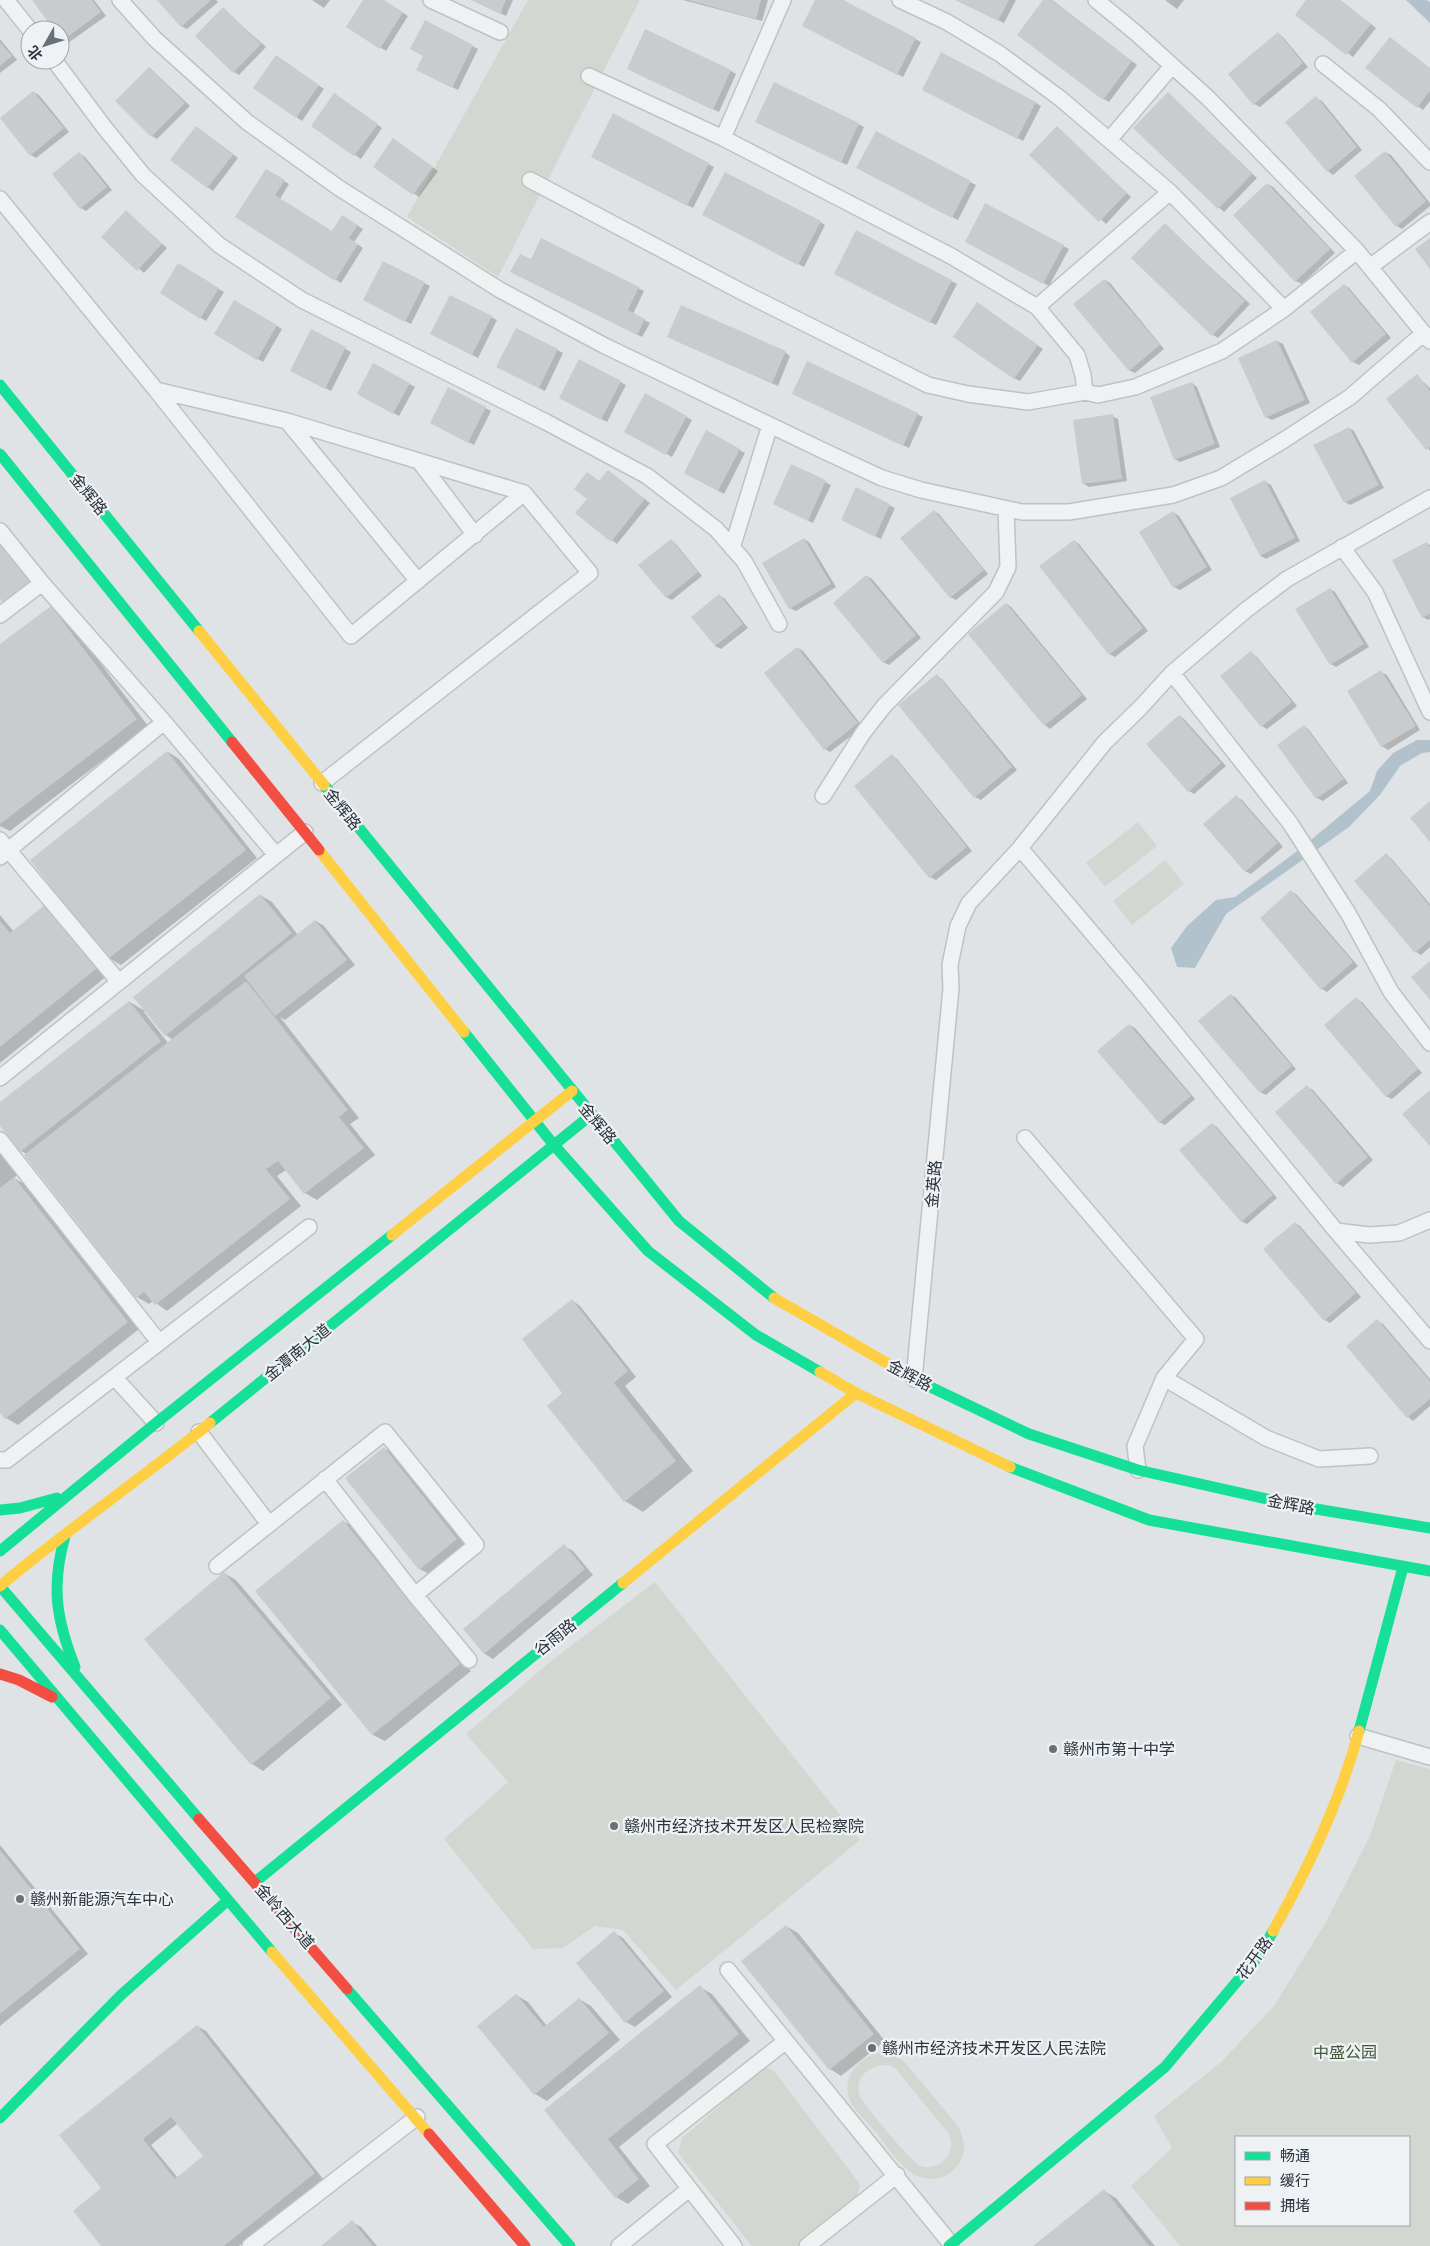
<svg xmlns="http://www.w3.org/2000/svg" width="1430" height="2246" viewBox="0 0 1430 2246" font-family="Lato,'Noto Sans SC',sans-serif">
<rect width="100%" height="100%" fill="#e0e3e5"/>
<path fill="#d2d8d1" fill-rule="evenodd" d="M528,0H640L498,277L407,217Z
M1138,822L1157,846L1105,887L1086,863Z
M1165,860L1184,884L1132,925L1113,901Z
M655,1582L860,1840L676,1990L623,1930L595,1926L563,1948L533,1949L444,1839L508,1782L466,1734L551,1661Z
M1396,1760L1430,1769V2246H1180L1131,2186L1172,2148L1154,2116L1221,2062L1274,2006L1326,1922L1370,1836ZM1236,2137H1409V2225H1236Z
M878,2053H886L903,2060L958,2126C964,2138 967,2150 960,2162C955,2170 948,2176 939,2178C910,2185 893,2154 878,2135C870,2125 860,2116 853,2106C838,2083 855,2059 878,2053ZM888,2065L895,2068L949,2134C952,2143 952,2152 945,2159C939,2166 929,2169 920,2166C913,2163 863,2104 860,2096C853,2076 872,2064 888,2065Z
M765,2067L774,2071L860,2184L857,2197L797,2246H752L678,2153L682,2138Z"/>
<path fill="#b2c2cc" d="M1406,0H1427L1430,2V23Z
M1417,740H1430V752L1422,753L1400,766L1380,795L1349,827L1226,914L1195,968L1177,967L1171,948L1187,926L1216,900L1235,897L1300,849L1370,791L1377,771L1393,753Z"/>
<path fill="#0003" fill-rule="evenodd" d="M34,0H94L106,16L68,43L63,40L60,36V30H55Z
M158,0H216L218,2L187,29L181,26Z
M312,0H330L324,8Z
M364,0H382L408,16L386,51L381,48Z
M473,0H513L506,16Z
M683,0H768L762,21Z
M817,0H841L921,42L903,77L809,28Z
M956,0H1016L1004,23Z
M1044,0H1052L1137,65L1109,102L1104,99Z
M1165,0H1184L1177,9Z
M1308,0H1340L1376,28L1353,57L1296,15Z
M223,9L266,47L239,75L234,72Z
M425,22L478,49L458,90L423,72Z
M1278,34L1283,37L1308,67L1260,107L1254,104Z
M0,39L17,60L0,73Z
M282,60L324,89L302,121L255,88Z
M150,68L190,106L157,139L152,136Z
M1367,68H1430V101L1423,110Z
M731,71L736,74L719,112L634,72Z
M774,84L864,127L847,165L762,125Z
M33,92L39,95L69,132L36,158L31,155Z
M929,92L1036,103L1041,106L1023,141Z
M1168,93L1257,178L1224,212L1135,128Z
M340,98L382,128L361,159L313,126Z
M1316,98L1322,101L1362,150L1333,175L1328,171Z
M614,115L714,167L693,208L598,159Z
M197,127L238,158L213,191L207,187Z
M1057,128L1131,197L1106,224L1031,155Z
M399,143L438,171L419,197L375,166Z
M1385,152L1391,155L1430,203V206L1402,229L1397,226Z
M79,153L85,157L112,190L86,211L81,208Z
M266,170L289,184L280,199L333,232L342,216L363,229L354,242L363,248L341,283L237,217Z
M863,171L970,182L976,185L958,220Z
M1268,184L1273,187L1335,253L1302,284L1296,281Z
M986,205L1069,249L1049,286L967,241Z
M126,212L167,248L144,273L103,237Z
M710,218L820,222L825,225L804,267Z
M1165,225L1250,304L1218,338L1213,335Z
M542,239L644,291L633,314L650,323L642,337L517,275L531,261Z
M383,262L430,286L411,324L370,303Z
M179,265L224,292L206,321L161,293Z
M841,276L951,281L957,284L936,325Z
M1105,280L1110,283L1164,349L1135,373L1129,370Z
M1344,285L1349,288L1391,338L1359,365L1353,362Z
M450,296L497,320L478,358L437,337Z
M235,301L282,329L263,362L215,334Z
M983,307L1043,349L1020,381L1014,378Z
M517,329L563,353L545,391L503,370Z
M312,331L351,352L331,391L297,374Z
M674,340L785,352L790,356L778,386Z
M1277,341L1283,344L1310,403L1272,420L1266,417Z
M579,361L626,385L607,422L566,401Z
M808,363L923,417L909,448L799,396Z
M374,364L415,387L399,416L358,394Z
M1417,376L1430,388V451L1388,399Z
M1192,383L1197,387L1220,447L1180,462L1175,459Z
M646,395L692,420L672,457L626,431Z
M485,408L491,411L474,445L437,426Z
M1112,416L1118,419L1127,481L1089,487L1084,484Z
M1349,428L1354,431L1384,488L1350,505L1345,502Z
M707,432L745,453L724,494L685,473Z
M792,465L831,485L813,523L780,507Z
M608,471L650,503L617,544L577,513L588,498V473L600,482Z
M1265,482L1271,485L1300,541L1266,559L1261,556Z
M856,489L895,508L881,539L848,523Z
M934,511L939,514L988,574L956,600L950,597Z
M1173,512L1179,516L1212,570L1180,590L1174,587Z
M0,537L39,587L12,607L0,598Z
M804,539L809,542L836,587L796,611L790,608Z
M671,540L676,544L702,576L672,600L666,597Z
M1074,541L1079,544L1148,631L1115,657L1109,654Z
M1427,543L1430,545V619L1428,620L1423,617Z
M867,576L872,579L921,638L889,665L883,662Z
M1330,589L1335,592L1369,647L1336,667L1331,664Z
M719,595L725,599L748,628L721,649L715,646Z
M1007,604L1012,608L1087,699L1050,729L1045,725L970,634Z
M51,607L63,614L148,726L10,831L0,826V646Z
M798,648L803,651L863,727L830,752L825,749Z
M1251,653L1256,656L1297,706L1267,729L1262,726Z
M1381,672L1387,675L1420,730L1388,750L1382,746L1349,692Z
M937,676L942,679L1017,770L981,800L975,797L900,706Z
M1180,716L1185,720L1226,766L1194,794L1189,791Z
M1304,726L1309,730L1348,783L1323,801L1317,798Z
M168,752L179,759L257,858L121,965L109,958Z
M892,756L897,759L972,851L936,880L930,877L855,786Z
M1236,797L1242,800L1283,847L1251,874L1245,871Z
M1386,855L1391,858L1430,904V947L1421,955L1416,952Z
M1292,892L1297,895L1358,966L1327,992L1322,989Z
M260,895L272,902L298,935L316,921L324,926L355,965L285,1020L280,1017L359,1118L350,1124L375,1155L317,1200L305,1193L286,1170L277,1176L301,1206L167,1311L153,1301L149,1304L137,1297L27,1154L21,1151L0,1124V1104L130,1002L145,1011L144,1012L168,1043L173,1040L166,1035Z
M46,906L108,975L0,1063V915L14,932Z
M1231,995L1236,998L1296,1069L1266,1095L1260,1092Z
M1356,999L1362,1002L1422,1073L1392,1099L1386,1096Z
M1129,1025L1135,1028L1195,1099L1165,1125L1159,1122Z
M1307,1087L1313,1090L1373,1160L1343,1187L1337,1183L1277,1112Z
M1212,1124L1217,1127L1277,1198L1247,1224L1241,1221Z
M0,1154L17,1175L14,1178L26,1185L139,1329L18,1425L6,1418L0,1411Z
M1295,1223L1300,1226L1361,1297L1330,1323L1325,1320Z
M572,1300L580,1306L636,1377L625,1386L693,1471L643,1512L625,1501L564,1393Z
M1377,1321L1383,1324L1430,1379V1406L1413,1421L1408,1417Z
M384,1448L396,1455L468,1546L431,1575L420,1569Z
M343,1521L355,1528L471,1671L385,1741L373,1735L257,1591Z
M564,1546L573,1551L593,1575L493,1659L485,1654L464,1629Z
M224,1573L236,1580L342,1705L263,1771L252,1764Z
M0,1845L88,1954L0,2026Z
M786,1926L798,1933L885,2041L841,2076L830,2069Z
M614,1933L623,1938L672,1997L635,2027L626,2022Z
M700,1987L712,1994L750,2041L619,2147L650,2186L628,2204L616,2197L546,2110Z
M516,1995L528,2002L547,2026L579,1999L591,2006L620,2040L547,2101L535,2094L479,2027Z
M197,2026L206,2031L323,2179L239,2246H102L103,2189ZM178,2123L204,2156L178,2178L151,2145Z
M1104,2191L1116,2198L1155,2246H1035Z
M352,2222L361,2227L377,2246H323Z"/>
<path fill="#c9cbcd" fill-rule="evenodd" d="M32,0H92L101,12L62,41L60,30H54Z
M157,0H211L181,27Z
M363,0H384L403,12L380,49L346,27Z
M471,0H506L500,14Z
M688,0H761L756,19Z
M815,0H843L916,38L897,75L802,26Z
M955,0H1009L998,21Z
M1043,0H1051L1132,61L1103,100L1017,35Z
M1306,0H1340L1371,24L1346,55L1295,15Z
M223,7L261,44L233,73L195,36Z
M425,20L473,45L452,88L416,70L423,56L410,49Z
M645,29L731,70L713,110L627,69Z
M1278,32L1303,63L1253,105L1228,74Z
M1390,37L1430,68V91L1417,108L1365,68Z
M0,42L12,56L0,66Z
M941,52L1036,102L1017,139L922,90Z
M276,55L319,85L296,118L253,88Z
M149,67L185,103L151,137L115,101Z
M774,82L859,123L841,163L755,122Z
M33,91L64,128L30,156L0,118Z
M1168,92L1252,174L1218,209L1133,128Z
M334,93L378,124L354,156L311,126Z
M1316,96L1357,147L1327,172L1285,122Z
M613,113L709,163L687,206L591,157Z
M196,126L233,155L207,188L170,160Z
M1057,126L1127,193L1099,222L1029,155Z
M876,131L971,181L952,218L856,168Z
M393,138L433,167L413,195L373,167Z
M1385,151L1426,201L1396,227L1354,176Z
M79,152L107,187L80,209L52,174Z
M266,169L285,180L275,195L332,231L342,215L358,225L349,238L358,244L335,281L235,217Z
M725,172L821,221L798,265L702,215Z
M1267,183L1330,249L1295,282L1233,215Z
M985,203L1064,245L1043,284L965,242Z
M126,210L162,244L137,271L101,237Z
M1165,223L1245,301L1212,336L1131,258Z
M856,230L952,280L930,323L834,274Z
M541,238L639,287L628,310L645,319L637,335L510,272L520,254L531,259Z
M1430,238V269L1415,249Z
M383,261L425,282L405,322L363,300Z
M178,263L219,288L200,319L160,293Z
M1104,279L1160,345L1129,371L1073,304Z
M1344,284L1386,334L1352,363L1310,312Z
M450,295L492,316L472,355L430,334Z
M234,300L277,325L257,360L214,334Z
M977,302L1038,345L1014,379L953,337Z
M681,305L786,351L772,383L667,337Z
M516,328L558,349L539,388L496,367Z
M311,329L346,347L325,389L290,371Z
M1277,340L1305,400L1265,418L1238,358Z
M579,359L621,381L601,420L559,398Z
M807,361L918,413L903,446L792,394Z
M373,363L410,383L393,414L357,394Z
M1417,374L1430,391V447L1426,450L1386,399Z
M1192,382L1215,444L1174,460L1150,397Z
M448,387L486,407L468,443L430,423Z
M645,393L687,416L666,455L624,432Z
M1113,414L1122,479L1082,484L1073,420Z
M1349,427L1379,485L1344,503L1313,445Z
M706,430L740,449L718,491L684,473Z
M791,464L826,480L808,521L773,504Z
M608,470L645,499L611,542L575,513L587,499L574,489L587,472L599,481Z
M1265,480L1295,538L1260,556L1230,498Z
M856,487L890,504L875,537L841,520Z
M934,510L984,570L950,598L900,538Z
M1173,511L1207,567L1173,588L1139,532Z
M804,538L831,584L789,609L762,563Z
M671,539L698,572L666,598L638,565Z
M1074,540L1143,628L1109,655L1039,566Z
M0,542L31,581L3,603L0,600Z
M1427,542L1430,547V614L1422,618L1392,560Z
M866,575L916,635L883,663L833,603Z
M1330,588L1364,644L1330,665L1295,609Z
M719,594L743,624L715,646L691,617Z
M1006,603L1082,695L1044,726L968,634Z
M51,606L137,719L0,824V644Z
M797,647L858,723L824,750L764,673Z
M1251,651L1292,702L1261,727L1220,676Z
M1381,670L1416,726L1381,747L1347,691Z
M937,674L1012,767L974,798L898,705Z
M1179,715L1221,763L1188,792L1146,744Z
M1304,725L1344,779L1316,799L1277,745Z
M167,751L246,850L108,959L30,860Z
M892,754L967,847L929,878L854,786Z
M1236,795L1278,843L1245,872L1203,824Z
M1430,801V842L1410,818Z
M1386,853L1430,906V940L1415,953L1354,881Z
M1291,890L1353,962L1321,990L1260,918Z
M260,894L292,933L165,1036L133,997Z
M46,904L97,968L0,1047V921L10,933Z
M315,920L347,960L275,1016L244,976Z
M1430,961V1000L1411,977Z
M246,981L348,1110L339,1117L364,1148L304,1194L278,1161L266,1169L290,1199L155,1305L144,1292L136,1298L24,1155Z
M1230,994L1292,1066L1260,1093L1198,1021Z
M1356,997L1418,1069L1386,1097L1324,1025Z
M129,1001L161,1041L20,1152L0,1126V1102Z
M1129,1024L1191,1096L1159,1123L1097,1051Z
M1307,1085L1368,1157L1336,1184L1275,1112Z
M1430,1090V1146L1402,1114Z
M1212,1123L1273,1195L1241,1222L1179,1150Z
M14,1177L128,1322L5,1419L0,1413V1188Z
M1295,1222L1356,1293L1324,1321L1263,1249Z
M572,1299L628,1371L614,1383L676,1461L624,1502L547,1406L562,1393L522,1339Z
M1377,1319L1430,1381V1399L1407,1418L1346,1346Z
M384,1447L457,1539L419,1570L345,1478Z
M343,1520L460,1664L372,1735L255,1591Z
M564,1544L585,1569L484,1654L463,1629Z
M224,1572L331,1698L251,1765L144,1639Z
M0,1850L80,1949L0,2014Z
M786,1925L874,2034L829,2070L741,1961Z
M614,1931L664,1991L625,2023L576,1963Z
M700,1985L739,2034L608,2139L639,2179L615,2198L544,2110Z
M516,1994L544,2027L579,1998L609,2033L534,2095L477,2026Z
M197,2025L315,2173L224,2246H101L73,2211L101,2188L59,2135ZM171,2117L203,2156L175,2179L143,2139Z
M1104,2189L1149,2246H1033Z
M352,2220L373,2246H321Z"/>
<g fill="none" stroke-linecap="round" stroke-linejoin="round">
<g stroke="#bfc1c3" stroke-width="18">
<path id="street" d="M6,0L30,30
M120,0L155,39L247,122L339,188L500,290L605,346L826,452L882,478L921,490L1022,512H1069L1173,495L1221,478L1284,440L1350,397L1424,333
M431,0L500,32
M900,0L947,22L1000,54L1061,99L1170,192L1284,309
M1096,0L1136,33L1208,98L1357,251L1430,341
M54,60L104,127L143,175L219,245L302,300L546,422L647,476L716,529L744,561L779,624
M1323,64L1379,109L1430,162
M589,76L723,138L951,256L1037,307L1077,355L1083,375L1085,392
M723,138L783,0
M1109,140L1172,66
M530,180L744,293L928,385L968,394L1028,402L1085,392L1098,395L1135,387L1222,351L1284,309L1357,251
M0,199L156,390L287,421L524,493L590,573L322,783
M1370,267L1430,222
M1037,307L1170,192
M156,390L351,636L524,493
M287,421L418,581
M419,461L475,535
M0,531L42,583L164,722L276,855
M1342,547L1375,592L1430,712
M732,548L770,425
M0,615L42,583
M1172,673L1290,823L1348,913L1391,992L1430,1043
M823,796L863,733L884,706L996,592L1008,567L1006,509
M0,840L119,982
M1020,848L1142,992L1336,1231L1369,1235L1399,1233L1430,1220
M0,857L164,722
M0,1078L305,832
M1025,1138L1196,1339L1164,1378
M0,1140L159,1342
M1336,1231L1430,1341
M115,1378L156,1423
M914,1379L951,988L950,965L958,926L969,903L1020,848L1105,742L1140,708L1172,673L1246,610L1287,579L1430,498
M199,1432L269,1524
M0,1460H7L309,1227
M1138,1470L1135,1446L1164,1378L1266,1438L1319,1459L1370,1456
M325,1479L415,1595L469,1660
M217,1566L385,1432L476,1545L415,1595
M1358,1736L1430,1757
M728,1970L951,2244
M250,2246L417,2117
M619,2246L689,2189
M734,2246L655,2144L786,2041
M807,2246L897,2175"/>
</g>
<use href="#street" stroke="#eff1f2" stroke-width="15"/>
<path stroke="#16e098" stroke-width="11" d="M0,385L199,631
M0,454L232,742
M324,785L679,1221L774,1298
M464,1032L553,1144L648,1251L756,1335L820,1372
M918,1381L1029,1434L1138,1470L1298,1506L1430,1528
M210,1423L591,1115
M1010,1467L1149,1520L1430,1571
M0,1510L20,1508L57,1498
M65,1536C51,1586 56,1619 75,1667
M0,1551L156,1423L392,1235
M0,1586L199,1819
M0,1630L272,1952
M1359,1731L1403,1567
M255,1882L623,1583
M347,1989L570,2246
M0,2118L121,1995L227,1901
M949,2246L1165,2067L1261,1953L1273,1931"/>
<path stroke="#ffcf43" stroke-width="11" d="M199,631L324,785
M319,850L464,1032
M392,1235L572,1091
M774,1298L918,1381
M820,1372L856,1393L1010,1467
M623,1583L856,1393
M0,1586C68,1529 141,1479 210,1423
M1273,1931C1309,1867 1340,1802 1359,1731
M272,1952L429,2134"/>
<path stroke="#f24e42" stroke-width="11" d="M232,742L319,850
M0,1674L19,1680L52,1697
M199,1819L347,1989
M429,2134L525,2246"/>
</g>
<g fill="#6a7077" stroke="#eef2f4" stroke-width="2">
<circle cx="1053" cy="1749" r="5"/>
<circle cx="614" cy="1826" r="5"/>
<circle cx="20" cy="1899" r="5"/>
<circle cx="872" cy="2048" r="5"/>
</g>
<g text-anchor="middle" stroke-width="4.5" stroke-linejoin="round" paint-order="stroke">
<g font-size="16" fill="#2a323c" stroke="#eef2f4">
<text transform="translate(89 494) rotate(51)" y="6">金辉路</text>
<text transform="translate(343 809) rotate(51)" y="6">金辉路</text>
<text transform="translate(598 1123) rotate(50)" y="6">金辉路</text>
<text transform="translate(933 1184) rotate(-85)" y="6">金英路</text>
<text transform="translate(297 1352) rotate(-39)" y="6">金潭南大道</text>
<text transform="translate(910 1375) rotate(28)" y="6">金辉路</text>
<text transform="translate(1291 1504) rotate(11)" y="6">金辉路</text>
<text transform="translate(555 1637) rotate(-39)" y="6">谷雨路</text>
<text transform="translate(285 1916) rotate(49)" y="6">金岭西大道</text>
<text transform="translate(1254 1958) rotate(-54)" y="6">花开路</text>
</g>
<g font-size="16" fill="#2a323c" stroke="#eef2f4" text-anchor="start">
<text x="1063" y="1755">赣州市第十中学</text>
<text x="624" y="1832">赣州市经济技术开发区人民检察院</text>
<text x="30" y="1905">赣州新能源汽车中心</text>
<text x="882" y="2054">赣州市经济技术开发区人民法院</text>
</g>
<g font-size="16" fill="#425639" stroke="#eef2f4">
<text x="1345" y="2058">中盛公园</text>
</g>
</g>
<rect x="1235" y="2136" width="175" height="90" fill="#eef2f4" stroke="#a0a5aa"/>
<rect x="1245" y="2152" width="25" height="8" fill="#16e098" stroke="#a0a5aa"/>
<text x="1280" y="2161" font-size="15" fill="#2a323c">畅通</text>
<rect x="1245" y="2177" width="25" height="8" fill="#ffcf43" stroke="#a0a5aa"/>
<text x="1280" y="2186" font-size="15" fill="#2a323c">缓行</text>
<rect x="1245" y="2202" width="25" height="8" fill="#f24e42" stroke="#a0a5aa"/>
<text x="1280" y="2211" font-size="15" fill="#2a323c">拥堵</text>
<g transform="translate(45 45) rotate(231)"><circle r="24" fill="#eef2f4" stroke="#a0a5aa"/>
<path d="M0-4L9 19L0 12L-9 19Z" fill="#6a7077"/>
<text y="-8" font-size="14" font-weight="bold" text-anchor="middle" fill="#2a323c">北</text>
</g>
</svg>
